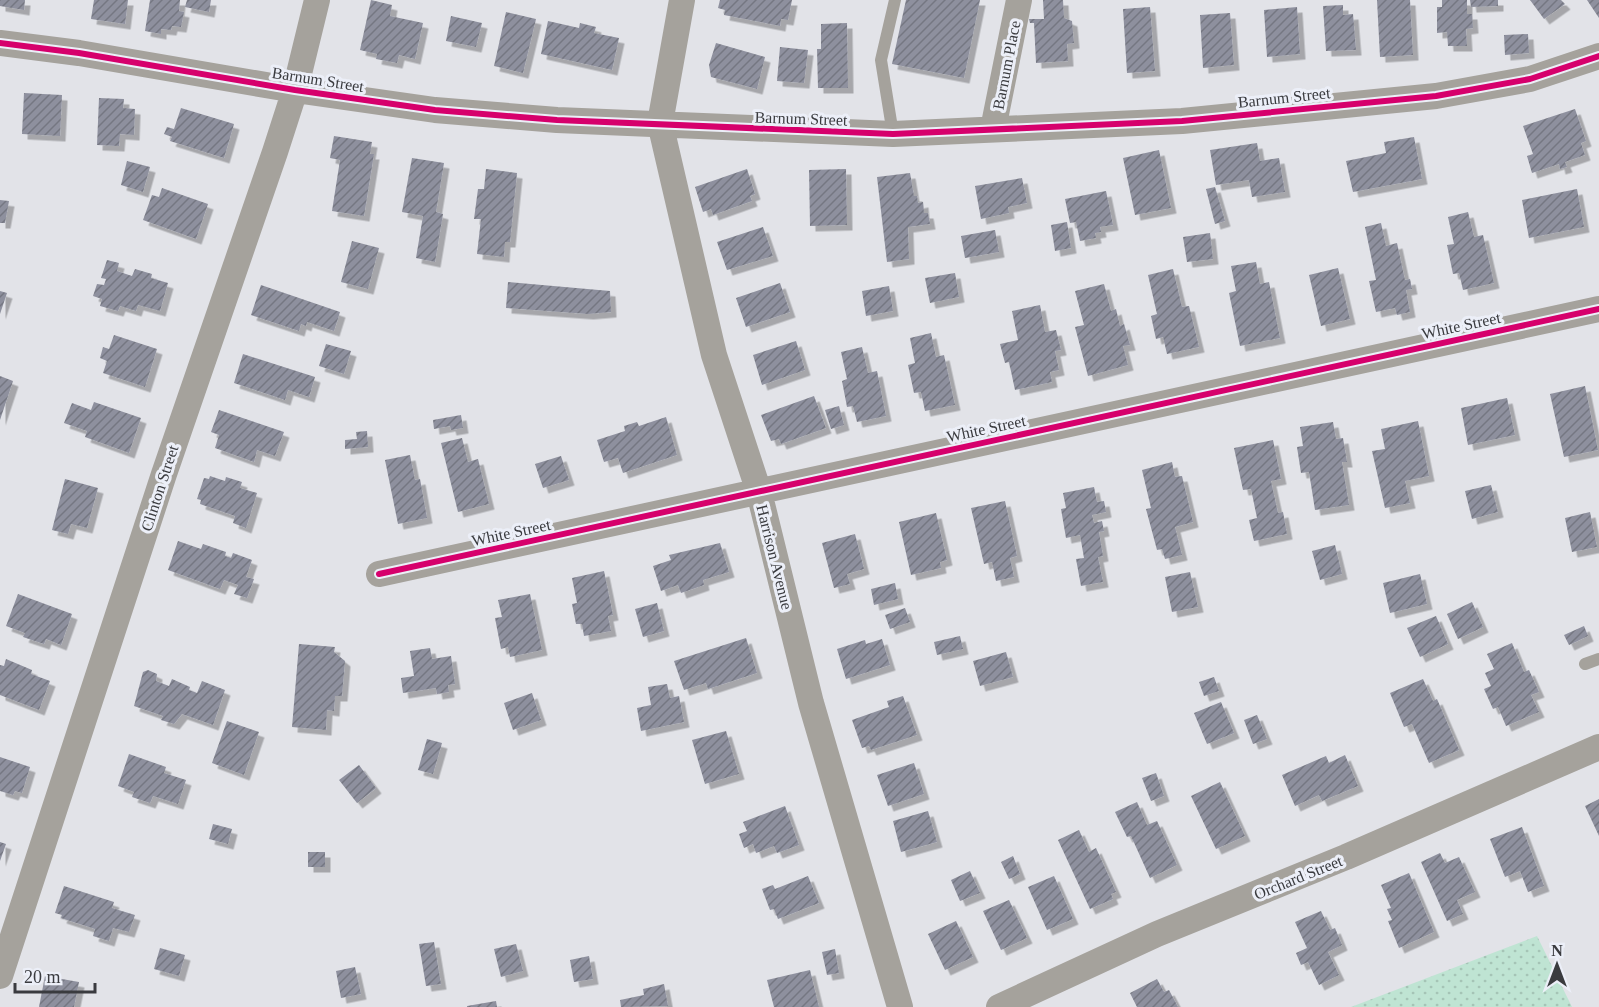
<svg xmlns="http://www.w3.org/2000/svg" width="1599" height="1007" viewBox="0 0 1599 1007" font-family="Georgia,serif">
<defs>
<pattern id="park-dots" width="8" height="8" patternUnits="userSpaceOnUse" patternTransform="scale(1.5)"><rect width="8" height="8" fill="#bfe4d3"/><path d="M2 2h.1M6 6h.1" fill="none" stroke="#a5c4b6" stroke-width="1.8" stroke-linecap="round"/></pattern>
<pattern id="building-hatch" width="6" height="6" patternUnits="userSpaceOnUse" patternTransform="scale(1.5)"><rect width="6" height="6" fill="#8e909e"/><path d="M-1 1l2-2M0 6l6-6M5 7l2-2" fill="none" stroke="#757782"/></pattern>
<filter id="shadow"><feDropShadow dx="5.5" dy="5.5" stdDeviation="0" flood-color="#0004"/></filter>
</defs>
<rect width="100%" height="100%" fill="#e2e3e8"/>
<path fill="url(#park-dots)" d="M1537,936L1572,1007H1351Z"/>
<path fill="url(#building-hatch)" filter="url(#shadow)" d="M0,0H25L24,10L0,6Z
M94,0H128L125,24L91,19Z
M150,0H180L179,11L184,12L181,27L172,26L171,30L161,29V34L145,31Z
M187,0H211L209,12L185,7Z
M371,0L392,5L390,16L423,23L415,59L399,55L397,63L376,59L377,54L360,50Z
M720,0H792L788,20L781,19L780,26L724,15L725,10L718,8Z
M906,0H980L964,78L892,64Z
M1043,0H1063L1064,18L1072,21L1074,43L1067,44L1068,61L1036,63L1034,23H1030L1029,19H1044Z
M1377,0H1410L1413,55L1380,57Z
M1442,0H1467V14H1472L1473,28L1466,29L1467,46H1448L1447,32L1437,33V7H1442Z
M1470,0H1498V6L1471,7Z
M1530,0H1561L1565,4L1544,19Z
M1587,0H1599V18Z
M1343,5V15L1353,14L1356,50L1326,51L1323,6Z
M1150,7L1155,71L1127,73L1123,9Z
M1297,7L1300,54L1267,57L1264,10Z
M506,12L536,19L523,73L494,66Z
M1230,13L1234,65L1203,68L1200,15Z
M451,16L482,23L476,47L446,41Z
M548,21L579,28L580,23L596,27L594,33L619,38L612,70L541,54Z
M847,23L848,88H818L817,49H821V24Z
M1528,34L1529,53L1505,55L1504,35Z
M716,43L765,57L757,89L711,77L709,65Z
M780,47L808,50L804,83L777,81Z
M24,93L62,95L60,136L22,134Z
M99,98L124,99L123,108L135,109L134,135L120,134L119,146L97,145Z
M181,108L234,124L224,158L170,141L172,137L164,134L167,127L174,129Z
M1575,109L1586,141L1581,143L1585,155L1565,162L1567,167L1560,169L1559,164L1532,173L1527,156L1533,154L1523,126Z
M334,136L372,142L370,154H374L364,216L332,211L340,160L330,158Z
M1414,137L1422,179L1353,192L1346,161L1386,153L1384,142Z
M1257,143L1260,161L1279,158L1285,192L1252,197L1249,180L1216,185L1210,150Z
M1159,150L1171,208L1135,215L1123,158Z
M412,158L444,163L436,212L443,214L435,262L416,258L423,216L402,212Z
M127,161L150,167L143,192L121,185Z
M486,169L517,173L510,242H505L504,257L477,254L481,219H474L478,189H484Z
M747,169L755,194L750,196L752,201L713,215L711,209L703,212L695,187Z
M846,169L847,225L810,226L809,170Z
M910,173L914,196H917L918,203L923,202L924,213H928L930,224L908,227L909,259L887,262L877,177Z
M1022,178L1027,203L1008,207L1009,213L981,219L975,186Z
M1215,187L1225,221L1215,224L1206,189Z
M162,188L208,204L196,239L143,220L152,195L159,197Z
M1577,189L1584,227L1529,238L1522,200Z
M1106,191L1113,225L1100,227L1101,232L1095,233L1096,238L1080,241L1076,222L1070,223L1065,199Z
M0,200L9,201L5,223H0Z
M1468,212L1474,237L1483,235L1494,283L1463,290L1459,273L1453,274L1447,245L1454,244L1448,217Z
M1067,222L1071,248L1055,251L1051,225Z
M1381,223L1386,246L1397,243L1405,280L1410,279L1412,289L1406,290L1410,312L1397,315L1395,308L1376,312L1369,281L1376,280L1365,227Z
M763,227L773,256L727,270L717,242Z
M995,230L999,252L965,258L961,236Z
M1210,233L1213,259L1187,262L1183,237Z
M352,241L379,248L368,289L341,282Z
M107,260L119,263L117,271L132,276L135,269L152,274L151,278L168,283L160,311L138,305L136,311L120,306L118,311L100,306L102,299L93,296L97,284L104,285L106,279L101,278Z
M1256,262L1260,284L1269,282L1280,338L1240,346L1229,293L1236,291L1231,266Z
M1338,268L1350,319L1321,326L1309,275Z
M1173,269L1182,307L1189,306L1199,347L1167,354L1163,337L1156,339L1151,316L1157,314L1148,275Z
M955,273L959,297L930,303L925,278Z
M508,282L610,291L611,312L588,314L506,308Z
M780,283L790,312L746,327L736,298Z
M1104,284L1111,311L1116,309L1120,326L1124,324L1130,345L1123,346L1128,365L1088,376L1075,327L1084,325L1075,291Z
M261,285L340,312L334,331L307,322L306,326L301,324L299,331L251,315Z
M889,286L893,311L866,316L862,291Z
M0,291L7,293L0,314Z
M1040,305L1045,332L1056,330L1061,350L1055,351L1059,370L1050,372L1052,382L1015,390L1009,362L1005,363L1000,344L1018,340L1012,311Z
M931,333L936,357L944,355L955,405L925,411L921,392L914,393L908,365L915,363L910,338Z
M114,335L157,349L145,387L103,373L107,361L100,358L103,347L109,349Z
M796,341L805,370L762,385L753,355Z
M326,344L351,351L344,374L319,366Z
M862,347L868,373L877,371L886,416L857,422L853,406L847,407L842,381L847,379L841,352Z
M243,354L315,377L309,397L288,390L285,400L234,383Z
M0,376L13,381L0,420Z
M1585,386L1598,450L1564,457L1550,394Z
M814,396L826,428L781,444L779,439L771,441L761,415Z
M1507,398L1515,435L1468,445L1461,408Z
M94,402L141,418L129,453L85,437L87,431L64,423L72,403L91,410Z
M839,406L844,425L831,429L825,410Z
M219,410L284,432L275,456L257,450L254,462L215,448L219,435L211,432Z
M461,415L463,428L451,430L450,426L434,429L433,420Z
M666,417L677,455L623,473L618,458L604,462L597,440L625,431L624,426L637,422L639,426Z
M1418,421L1429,476L1405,481L1410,503L1385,508L1372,451L1385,449L1381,429Z
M1333,422L1336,439L1343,438L1347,462H1342L1349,505L1315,510L1309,472L1301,473L1297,447L1303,446L1300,427Z
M367,431L368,447L345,449V440L357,439L356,432Z
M462,438L468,462L478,459L489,504L458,512L441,443Z
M1273,440L1281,479L1271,481L1278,513L1283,512L1287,534L1254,541L1249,520L1257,518L1251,489L1243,490L1234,448Z
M410,455L415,480L420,479L427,518L398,524L385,460Z
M561,456L569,480L543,488L535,464Z
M1172,462L1175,477L1182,476L1193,522L1175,527L1182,555L1165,559L1162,549L1157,550L1146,509L1151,508L1142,470Z
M210,476L225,481L226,477L242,482L240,488L257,493L246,528L233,523L235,516L200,504L201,500L197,499L204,478L209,479Z
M65,479L98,488L87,528L71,524L68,534L52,530Z
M1491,485L1498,512L1472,519L1465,491Z
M1094,487L1097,502L1104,501L1106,512L1092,515L1094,523L1102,521L1104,531L1099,532L1103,556L1098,557L1103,582L1081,586L1076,559L1084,558L1080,535L1066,538L1061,509L1066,508L1063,493Z
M1005,501L1017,556L1010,558L1014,577L996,581L992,562L984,564L971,508Z
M1590,512L1597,547L1572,552L1565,518Z
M936,513L947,560L940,562L941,568L911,575L899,522Z
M855,534L864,569L847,574L850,584L834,588L822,543Z
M178,541L201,549L203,544L226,552L225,556L231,558L233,553L252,560L246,577L254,579L247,598L234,594L238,585L224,580L220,589L168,570Z
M720,543L729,572L703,580L704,585L681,593L678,585L661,591L653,566L671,560L669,555Z
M1335,545L1342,574L1320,580L1312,551Z
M604,571L613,615L608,616L611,631L584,636L582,624H576L572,604L577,603L572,578Z
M1190,572L1198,607L1172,612L1165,577Z
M1420,574L1427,604L1390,613L1383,583Z
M895,583L898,599L874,605L871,589Z
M18,594L72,614L61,645L46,639L44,644L23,637L25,633L6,626Z
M530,594L542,650L510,657L508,647L501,649L495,618L502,617L498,600Z
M1472,602L1483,627L1458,639L1447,614Z
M657,603L664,631L643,637L635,609Z
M905,608L910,622L890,629L885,615Z
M1436,616L1448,644L1420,657L1407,628Z
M1584,626L1588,636L1569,645L1564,635Z
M960,636L963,649L937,655L934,642Z
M746,638L757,673L708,689L706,683L684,690L674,661Z
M882,639L890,665L846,679L837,649L865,640L866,644Z
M1512,643L1524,672L1529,670L1539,692L1531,695L1539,712L1506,726L1498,707L1493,709L1484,689L1491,686L1485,673L1494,669L1487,654Z
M299,644L335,647L334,652L345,661L342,696H335L334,711L327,710L326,730L292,727Z
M430,648L432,659L451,656L455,684L448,685L449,692L437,694L436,688L403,693L401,678L414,676L410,651Z
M1006,652L1013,677L980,686L973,661Z
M6,659L32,670L31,674L50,681L39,710L0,695V665L4,666Z
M148,670L157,674L156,681L169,686L172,679L190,687L189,690L197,693L202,681L225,690L213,725L182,714L174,724L161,720L163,716L134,706L143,672Z
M1214,677L1219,691L1204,696L1199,682Z
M1423,679L1433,701L1437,699L1459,750L1429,763L1412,724L1404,727L1390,693Z
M667,684L670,698L679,696L684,722L641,731L637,708L651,705L648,687Z
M532,693L541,720L513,730L504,703Z
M903,696L917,735L871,750L869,746L862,748L852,720L889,707L887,701Z
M1221,702L1234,733L1207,744L1194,713Z
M1257,715L1267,739L1253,744L1244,720Z
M227,721L259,732L244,775L212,763Z
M726,731L739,774L705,784L692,740Z
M427,739L442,743L433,774L418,770Z
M129,754L166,767L164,773L186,780L178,804L153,796L150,803L132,797L134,792L118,786Z
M1345,755L1358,786L1322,801L1319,795L1295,806L1282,775L1326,756L1329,763Z
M0,757L30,767L22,793L15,791L13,795L0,791Z
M914,763L924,794L888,806L877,775Z
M359,765L376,788L357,803L339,780Z
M1156,773L1164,796L1151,801L1142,778Z
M1220,782L1245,836L1216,849L1191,796Z
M1599,799V836L1585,806Z
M1137,802L1147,825L1157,821L1177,865L1150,878L1131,836L1127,837L1115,812Z
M785,806L799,845L777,853L774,846L756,853L753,844L744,848L739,834L747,831L743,822Z
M928,811L937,842L901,852L893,821Z
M213,824L232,829L228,844L209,839Z
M1522,827L1544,886L1528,892L1520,871L1505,877L1490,839Z
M1079,830L1089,852L1096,848L1116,892L1111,894L1113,899L1090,909L1058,840Z
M0,842L6,844L0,861Z
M308,852H325V867H308Z
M1440,853L1445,863L1459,857L1475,892L1457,900L1463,914L1447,921L1421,862Z
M1013,856L1020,874L1009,879L1001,862Z
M970,871L980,893L960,901L951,880Z
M1409,873L1434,932L1399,948L1388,921L1392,920L1387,909L1391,908L1381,885Z
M808,876L819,903L778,919L774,909L770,910L762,889L773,885L775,889Z
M1054,876L1073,919L1047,930L1028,887Z
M64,886L114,902L112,908L135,915L129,932L113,928L109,941L93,936L95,929L61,918L62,915L55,913Z
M1009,900L1027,938L1001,950L983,911Z
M1321,911L1330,930L1335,928L1342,945L1328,952L1339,975L1319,985L1308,962L1301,965L1296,953L1307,948L1295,922Z
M956,921L973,957L945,970L928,934Z
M434,942L441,984L426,986L419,944Z
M516,944L523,971L501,977L494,949Z
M160,948L185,955L179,976L154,969Z
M835,949L839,973L827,975L822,952Z
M589,956L593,979L574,982L570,960Z
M355,967L361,994L341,998L336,971Z
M810,970L819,1007H774L767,980Z
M45,976L79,982L74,1007H39Z
M1157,979L1164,992L1169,990L1178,1007H1137L1130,993Z
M664,984L668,1006L621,1007L620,1000L644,995L643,989Z
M496,1001L497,1007H467V1006Z"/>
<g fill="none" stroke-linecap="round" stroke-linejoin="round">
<path stroke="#a5a29c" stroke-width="12" d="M893,134L881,60L895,0
M1585,664L1599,659"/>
<path stroke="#a5a29c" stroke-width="26" d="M682,0L660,123L714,355L759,492L811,703L900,1007
M0,43L79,53L295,90L435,110L557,120L893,134L1182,121L1436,96L1530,79L1599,56
M993,129L1019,0
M379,574L1599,309
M0,976L164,474L275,152L295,90L317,0
M999,1007L1157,934L1346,857L1599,747"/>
<g stroke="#eceff8" stroke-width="10">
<path id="cycleway" d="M0,43L79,53L295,90L435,110L557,120L893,134L1182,121L1436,96L1530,79L1599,56
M379,574L1599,309"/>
</g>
<use href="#cycleway" stroke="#d6006c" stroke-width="6"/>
</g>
<g text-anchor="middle" stroke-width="6" stroke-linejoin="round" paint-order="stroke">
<g font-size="16" fill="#3a3b3f" stroke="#eceff8">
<text transform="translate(1006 65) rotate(-79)" y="6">Barnum Place</text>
<text transform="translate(318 79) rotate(9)" y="6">Barnum Street</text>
<text transform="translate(1284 97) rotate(-6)" y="6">Barnum Street</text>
<text transform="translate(801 118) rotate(2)" y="6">Barnum Street</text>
<text transform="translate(1461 325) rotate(-12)" y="6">White Street</text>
<text transform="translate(986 428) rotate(-12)" y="6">White Street</text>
<text transform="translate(159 488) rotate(-72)" y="6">Clinton Street</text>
<text transform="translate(511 532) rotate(-12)" y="6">White Street</text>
<text transform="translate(775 557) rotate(76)" y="6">Harrison Avenue</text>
<text transform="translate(1298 877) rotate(-22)" y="6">Orchard Street</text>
</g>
</g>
<g transform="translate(1557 965)" stroke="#eceff8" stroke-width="4.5" paint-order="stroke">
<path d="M0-4.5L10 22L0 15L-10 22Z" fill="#3a3b3f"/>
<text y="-9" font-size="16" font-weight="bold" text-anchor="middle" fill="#3a3b3f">N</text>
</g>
<path d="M15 983v9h80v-9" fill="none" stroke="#3a3b3f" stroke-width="3"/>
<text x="24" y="983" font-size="18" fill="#3a3b3f" stroke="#eceff8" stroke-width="4.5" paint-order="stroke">20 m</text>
</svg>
